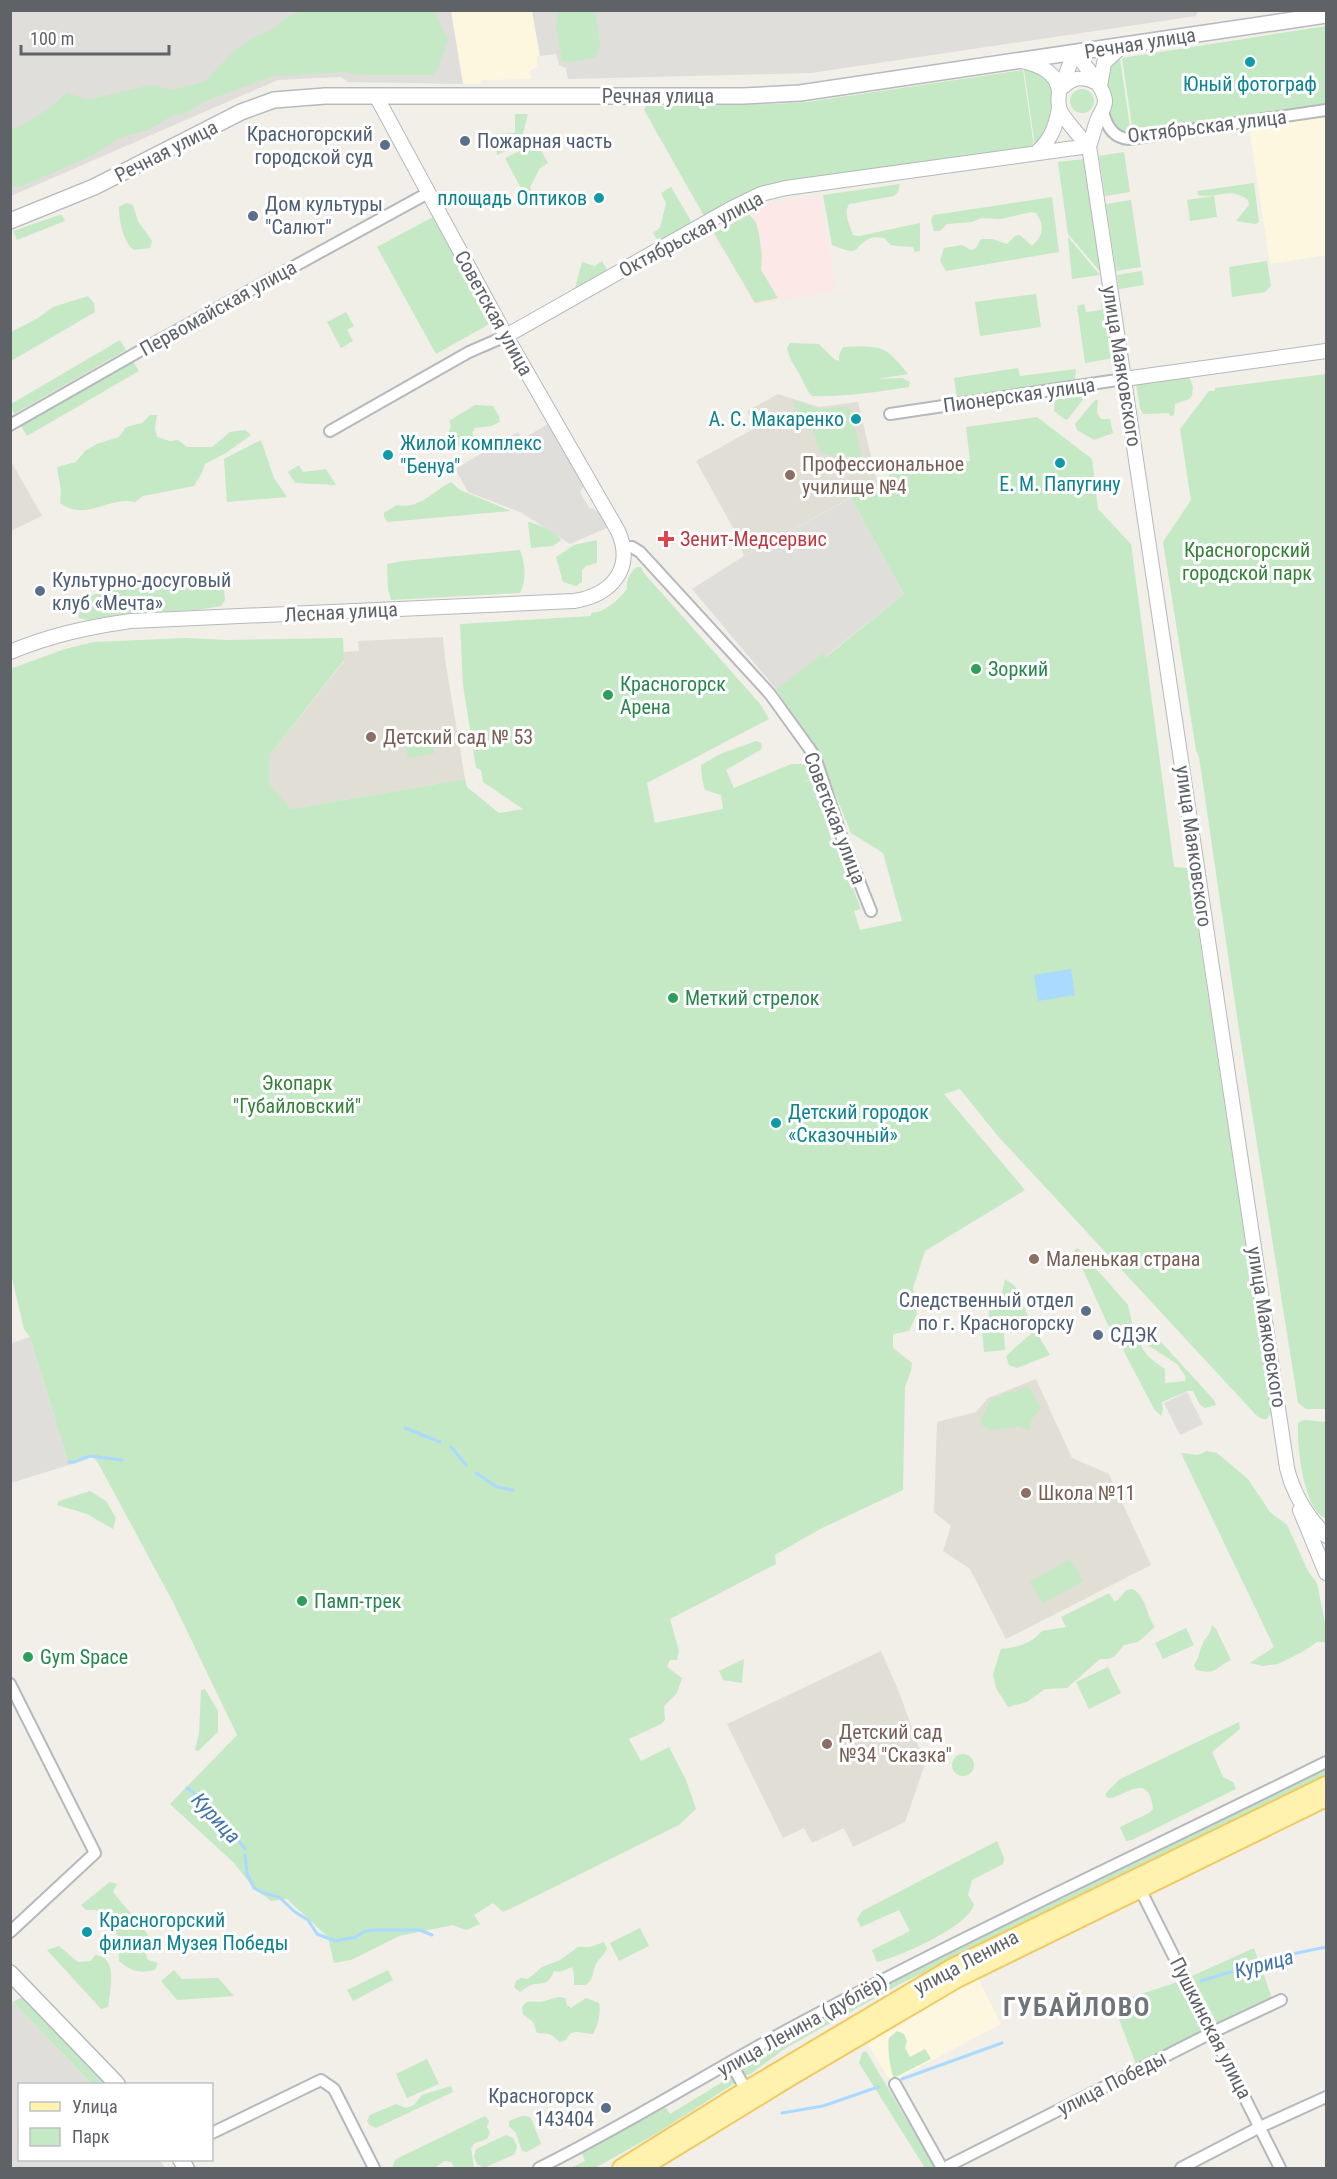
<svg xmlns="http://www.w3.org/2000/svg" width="1337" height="2179" viewBox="0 0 1337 2179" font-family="'Roboto Condensed',sans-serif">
<rect width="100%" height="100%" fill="#f1efe8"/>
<path fill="#fef7e0" d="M451,11H532L540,56L537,57V66L530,71L531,79L481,80L480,84H463Z
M1326,116V255L1270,264L1249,127Z
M978,1979L1001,2024L891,2082L864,2038L881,2031Z"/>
<path fill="#e0deda" d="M11,11H451L463,84L348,82L341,77L278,80L11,196Z
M532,11H1198L1196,16L811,73L568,79L566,68L559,65L556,54L540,56Z
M548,424L584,486L580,492L585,501L590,509L592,508L600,513L607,528L570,544L522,513L468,492L455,469L518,432L522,439Z
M851,498L904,594L825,657L823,655L776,689L692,589L744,556Z
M30,1337L69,1465L11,1483V1343Z
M1187,1392L1203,1424L1180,1435L1164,1403Z
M13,2002L92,2084H20V2160H160L165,2168H11L10,2004Z"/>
<path fill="#e1ded6" d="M778,394L819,407L858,402L879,490L850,498L744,556L732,526L696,461L755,428L747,411Z
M11,461L42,516L11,531H10Z
M443,637L445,659L465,779L291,809L268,784L269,756L344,661V652L359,651L358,641Z
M1036,1379L1072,1458L1109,1474L1151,1565L1006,1639L970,1569L943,1551L951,1526L934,1512L937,1422L976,1412L988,1398Z
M881,1651L899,1692L925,1764L905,1822L853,1847L844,1828L812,1843L804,1828L783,1838L727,1724Z"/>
<path fill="#fce8e6" d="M820,195L836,290L754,305L712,232L766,204Z"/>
<path fill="#c5e8c5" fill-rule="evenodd" d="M300,11H435L439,22L448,39L438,68L433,75H363L344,72L274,76L208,100L183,114L173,115L148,130L119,138L94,155L22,186H12L11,183V130C24,124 37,117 49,108C56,103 61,97 68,93L88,100L151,85L174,90L205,81L235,50L253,38L274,29L281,21Z
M558,11H595L600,45L595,58L566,63L562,60L556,28Z
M1326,26V103L1133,133L1122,58Z
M1120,59L1131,133C1101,134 1112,115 1112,100C1112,93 1107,88 1106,82C1106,77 1106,72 1106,67L1114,60Z
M1029,68L1046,74L1053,89V125L1035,146L1024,69Z
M1023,70L1034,147L761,188L744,194L704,216L644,110L646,106L774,104L807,102Z
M1070 101a12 12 0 1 1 24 0a12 12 0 1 1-24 0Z
M515,114H528L520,145L497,155L494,134L515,133Z
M537,143L548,163L540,168L530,187L531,190L524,194L505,158Z
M1124,152L1130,192L1105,196L1099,156Z
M1084,159L1102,274L1068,234L1058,162Z
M1254,183L1259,222L1256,224L1236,221L1249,205L1248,200C1229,185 1216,200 1198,195L1197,191Z
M900,184L898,192L894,196L849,204C843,214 850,225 853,235L859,236L920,223V251L915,252L913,247L897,246L891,245L884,238L873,237C849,247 865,258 832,245L823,195Z
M671,187L691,221L690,225L659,243L653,233L660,228L666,203L661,193Z
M1214,196L1217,217L1190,221L1187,200Z
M1052,197L1059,252L946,271L940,261L944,248L962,245L971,250L976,248L981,239H992L1007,244L1015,236L1020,235L1032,246C1044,235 1045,226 1036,213L1031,212L1001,219L981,218L972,222L947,224L940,231H934L931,220L933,215Z
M1131,200L1141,267L1116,271L1106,204Z
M126,203L133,205L138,221L152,241L150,248L134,250C123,242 119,220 119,207Z
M749,214L756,223L759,234L762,258L761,270L778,298L755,303L714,233Z
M59,215H62L65,221L17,240L13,231Z
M433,217L491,323L436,354L377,247Z
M1068,237L1100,275L1072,279Z
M602,261L608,272L574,292L582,262L595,266Z
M1267,261L1271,286L1265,292L1232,297L1229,267Z
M1142,271L1144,285L1119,289L1117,275Z
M1036,294L1041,327L980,336L975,302Z
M88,296L94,303L95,312L11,361V332L38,318L53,307Z
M1106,301L1115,358L1085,363L1077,306L1084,304L1086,312L1102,310L1101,302Z
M346,312L354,326L347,330L353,341L341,348L327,322Z
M120,340L126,350L14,414L11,404Z
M790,343L819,344L834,359L839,361V355L843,347C881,346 884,344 908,374L877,379L902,378L910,382L909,387C877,392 844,397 812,396C805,388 803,379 797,370C792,362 789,358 787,348Z
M133,361L139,371L27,436L21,426Z
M1018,368L1020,376L1076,369L1075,380L957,398L954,378Z
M1326,374V1409H1306L1298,1403L1239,1030L1199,757L1196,750L1163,542L1191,500L1180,429L1209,391H1215V388Z
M1188,375L1193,386L1192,396L1189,399L1175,404L1174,415L1170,416L1169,413L1143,414L1140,408L1136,383Z
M1088,389V393L1068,419L1066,420L1054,411L1055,395Z
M792,400L819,409L845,407L852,411L862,459L857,464L851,457L844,454L836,457L820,452L813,431C801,423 798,412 792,400Z
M1095,400H1098L1097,413L1101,419H1110L1113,433L1094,440L1077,430L1075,424Z
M475,405L493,406L499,416L500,422L491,426L475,428L472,433L476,440L472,449L463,453L449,432L451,426L449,421Z
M150,415H157L155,428L157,437L170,441L178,440L187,447H212L230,432L245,430L251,435L226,453L205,464L202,473L194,486L143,496L135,502C110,496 85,522 60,503L61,491L57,467L76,462L85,451L97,444L119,437L126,427L142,423Z
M1037,417L1092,459L1098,509L1131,544L1174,867L1187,868L1191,882L1271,1413L1267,1419H1262L1256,1415L997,1135L960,1089L944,1094L1025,1190L925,1251L913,1288L917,1314L909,1331L893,1334V1348L912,1363L911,1371L905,1387L903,1490L820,1529L775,1555L776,1564L670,1619L679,1651L677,1660H670L667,1667L682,1678L677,1693L664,1706L665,1720L661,1724L629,1739L641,1761L669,1747L686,1780L696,1809L679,1825L516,1906L503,1912L493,1903L474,1915L480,1924L466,1930L453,1925L399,1936L351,1960L334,1963L328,1937L287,1899L271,1901L252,1886L234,1863L170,1804L237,1735L174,1604L97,1461L92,1457L69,1465L30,1337L24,1329L11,1274L10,669L65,649L94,642L185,638L228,640L343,638L344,660L269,756V784L291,809L465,779L467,787L499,813L523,809L483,782L481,770L476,768L463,685L460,624L591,616V613C606,612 618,600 627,589C626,581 630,572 637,567H641L643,572L761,705L769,719L647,783L655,823L723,809L721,795L705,790L702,779L701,765L720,754L756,741L761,743L762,749L726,770L734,788L791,764H805L812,779L801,782L813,780L834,848L838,849L861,909L854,911L860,930L902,921L883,853L851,833L818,752L776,689L823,654L826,657L904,594L851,498L890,488L889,473L917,469V462L934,460L936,466L970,461L966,427Z
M261,440L274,478L287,497L227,502L224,459Z
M299,465L303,472L326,469L336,485L295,483L288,472Z
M451,482L460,490L511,511L388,522L384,517V513L397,505C418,510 432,492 451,482Z
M528,522C536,523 558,533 561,540L553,546L531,548Z
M597,540V563L586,566L582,570V582L576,586L563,582L556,557L574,545Z
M520,550C525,564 527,580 520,593L391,600L388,589L387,564L403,561Z
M223,580L225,600L221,606L197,610L135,612L87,620L79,618L77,609L80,598C129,585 172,583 223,580Z
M432,740L435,753L408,758L405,745Z
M1078,1248L1128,1305L1133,1327C1139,1330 1146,1327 1152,1332L1214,1400L1216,1405L1205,1408L1200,1405L1193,1391H1188L1162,1402L1163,1410L1161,1416L1154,1409L1119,1342L1108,1325L1074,1250ZM1145,1333L1147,1336L1146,1344L1177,1364L1186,1377L1185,1381L1165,1383V1369C1152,1360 1141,1353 1139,1337Z
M1005,1279L1015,1286L1028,1316V1325L1021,1323L1012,1333H1004L1005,1350L984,1352L982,1330H988L989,1311L1001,1298Z
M1035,1330L1050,1355L1017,1368L1009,1365L1006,1356Z
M1026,1385C1035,1390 1033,1402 1042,1407L1031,1420L1029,1431L1018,1426C1011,1429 1001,1427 991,1431L981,1424V1419L991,1399L1012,1391L1017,1392Z
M1303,1420L1326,1422V1519C1303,1508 1297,1447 1298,1423Z
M1207,1451L1217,1453L1248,1479L1270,1512L1287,1525L1308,1571L1317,1583L1326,1628V1642H1317L1304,1651L1278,1664L1263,1666L1250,1663L1274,1647L1181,1453L1198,1455Z
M90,1491L106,1501L116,1518L113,1529L87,1514L57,1505L59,1501Z
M1070,1559L1083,1581L1043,1604L1030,1582Z
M1133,1589C1147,1598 1146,1615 1155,1627L1138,1642L1124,1645L1114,1657L1107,1659H1100L1067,1688L1045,1689L1027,1702L1008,1707L996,1688L993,1674L1001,1649C1018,1647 1031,1644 1042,1631L1066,1627L1061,1617L1109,1593L1114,1601L1118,1600L1126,1590Z
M1212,1625L1216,1629L1231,1660C1214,1668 1217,1675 1196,1670L1194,1665C1200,1657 1199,1650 1203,1643C1207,1636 1211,1633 1212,1625Z
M1186,1628L1194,1645L1163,1659L1155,1643Z
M744,1659L742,1683L723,1680L719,1671Z
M1108,1667L1121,1693L1089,1709L1076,1682Z
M205,1689L218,1711V1732L198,1751L195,1750L199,1733L201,1690Z
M1239,1722L1240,1729L1212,1752L1223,1777L1233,1782L1236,1789L1132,1840L1126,1841L1120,1827L1149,1813L1153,1809C1149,1768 1121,1800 1108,1798L1105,1794L1120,1779Z
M952 1765a11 11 0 1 1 22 0a11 11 0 1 1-22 0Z
M1326,1768V1777L902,1983L786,2048L749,2075H743L740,2071L743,2062L808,2025L882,1987L1135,1860Z
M997,1841L1004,1858L1003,1864L972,1880L968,1895L974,1904C970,1926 899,1957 877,1962L872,1950L910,1931L899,1910L861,1927L857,1919L862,1911Z
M110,1882L117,1884L113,1892L147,1933L148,1937L159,1940L145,1952L148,1960L158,1963L155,1970C140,1974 131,1971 119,1961V1937L96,1910H86L81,1905Z
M640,1928L649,1946L619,1961L610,1943Z
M604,1942L607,1948C605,1956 598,1958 595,1966C592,1974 594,1978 586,1985H574V1973L572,1967L560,1972L554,1971C547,1989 542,1980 529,1986C526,1988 523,1990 520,1992L514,1987L516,1981L521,1978L528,1979L542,1967L560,1960L578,1947H590Z
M59,1946L78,1962L91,1961L95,1955C119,1957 110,1990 108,2007L101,2009L47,1950Z
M1254,1948L1272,1998L1218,2025L1192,1976Z
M174,1970L182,1979L218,1978L234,1996L177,2000L161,1981Z
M388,1970L393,1980L353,2001L347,1990Z
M1181,1981L1205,2031L1137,2067L1113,2003Z
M22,1997L106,2084H92L13,2002Z
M559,1997L565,1998L567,2005L571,2008L586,1998L599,2003C601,2012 598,2026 593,2034C581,2034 572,2027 566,2040L560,2042L550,2034L537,2033L533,2022L523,2014L522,2008C527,1997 534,2004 544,2001C549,2000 554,1998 559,1997Z
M897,2031L904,2034L907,2041L905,2048L910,2057L925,2049L931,2059L894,2078C890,2070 887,2047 889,2038Z
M866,2051L935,2168H925L859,2063L862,2053Z
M427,2059L439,2084L407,2098L396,2074Z
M728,2074L734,2078L735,2083L659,2132L595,2168H570L585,2161L582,2153L663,2108H666L670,2114L724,2081L721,2076Z
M451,2086L453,2092L376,2128L370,2125L367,2121L370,2115L396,2104L406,2108L414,2105L422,2095Z
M485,2116L489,2121L487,2127L490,2132L487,2139L475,2143L471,2148L474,2168H455L451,2162L445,2161L434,2168H392L395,2160L400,2157Z
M522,2116H527L531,2118L541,2144L527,2152L522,2151L516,2133L509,2126V2121Z
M506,2135L513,2138L517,2146L515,2154L484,2168L477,2164L474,2157L476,2149Z"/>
<path fill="#aadaff" d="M1071,969L1075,995L1038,1001L1034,975Z"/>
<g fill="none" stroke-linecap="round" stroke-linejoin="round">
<path stroke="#aadaff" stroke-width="3" d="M405,1428L440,1442
M451,1447L466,1465
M77,1461L90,1456L122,1460
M69,1462H75
M476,1473L497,1487L513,1490
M187,1788L200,1798L208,1815L227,1826L245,1849
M245,1855L247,1873L254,1888L263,1893L279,1897L295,1912L308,1920L317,1934L335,1941L356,1937L363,1932L372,1930H420L432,1935
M1201,1981L1283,1956L1326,1947
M902,2079L1002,2043
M782,2113L823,2106L878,2087"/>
<g stroke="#b5b8bc" stroke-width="14">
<path id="minor" d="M1103,111C1106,125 1113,138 1129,139L1326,110
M890,414L1124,379
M10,425L145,348L428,193
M330,431L469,352L506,336
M623,547H632L640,552L770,694L809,748L815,757L843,841L871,911
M10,1684L95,1853L10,1932
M1140,1889L1280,2168
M731,2063L746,2090
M895,2084L942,2168
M212,2133L321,2080L334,2089L374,2168
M539,2168C626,2125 708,2073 793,2027C968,1933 1149,1850 1326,1762
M944,2168L1213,2032L1281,2000
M1181,2168L1260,2127L1326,2097"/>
</g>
<g stroke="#b5b8bc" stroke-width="16">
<path id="tertiary" d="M1022,61C1039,65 1057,72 1059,91C1059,98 1057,103 1060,110C1062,116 1083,141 1089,146
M1064,86C1074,77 1083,76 1095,82
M1100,86L1104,63L1122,46
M1059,93L1074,53C1083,62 1105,89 1105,101C1105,109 1100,112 1098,119C1094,127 1093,137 1089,146L1287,1468C1293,1494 1308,1517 1326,1536
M1037,152C1051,140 1056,126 1059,108
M506,336L732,208L761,194L786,188L1089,146
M1124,379L1326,351
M10,652C51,635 88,627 131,621L574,601C611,595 635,569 618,531L506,336L376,96
M1300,1510L1326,1573"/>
</g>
<g stroke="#b6babf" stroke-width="18">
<path id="secondary" d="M10,221L94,187L241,112L274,100L325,96H743L800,93L1326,15
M10,1973L117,2084
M181,2160L186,2168"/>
</g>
<g stroke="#f2c960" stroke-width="20">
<path id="primary" d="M621,2168L746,2090L951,1968L1326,1785
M642,2168L794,2075L957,1979L1326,1798"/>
</g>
<use href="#minor" stroke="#fff" stroke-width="10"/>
<use href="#tertiary" stroke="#fff" stroke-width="14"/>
<use href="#secondary" stroke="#fff" stroke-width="15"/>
<use href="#primary" stroke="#fff2af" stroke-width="16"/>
</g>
<g fill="#0f9aa8" stroke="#fff" stroke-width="2">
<circle cx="1250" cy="62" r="6"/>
<circle cx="599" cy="198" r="6"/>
<circle cx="856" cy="419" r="6"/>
<circle cx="388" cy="455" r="6"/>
<circle cx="1060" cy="463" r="6"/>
<circle cx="776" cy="1123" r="6"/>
<circle cx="87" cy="1932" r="6"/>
</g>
<g fill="#5c6f8a" stroke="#fff" stroke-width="2">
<circle cx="465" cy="141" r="6"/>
<circle cx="385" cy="145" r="6"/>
<circle cx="253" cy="216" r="6"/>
<circle cx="40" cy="591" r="6"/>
<circle cx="1086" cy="1311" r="6"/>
<circle cx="1098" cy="1335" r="6"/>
<circle cx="606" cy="2108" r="6"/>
</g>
<g fill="#8d6e63" stroke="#fff" stroke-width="2">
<circle cx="790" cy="475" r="6"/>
<circle cx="371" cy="737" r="6"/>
<circle cx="1034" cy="1259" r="6"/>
<circle cx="1026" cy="1493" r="6"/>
<circle cx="827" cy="1744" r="6"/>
</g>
<path fill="#e0444e" stroke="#fff" stroke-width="2" d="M663 530h6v6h6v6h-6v6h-6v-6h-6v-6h6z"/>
<g fill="#2e9e5b" stroke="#fff" stroke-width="2">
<circle cx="976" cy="669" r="6"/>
<circle cx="608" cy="695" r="6"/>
<circle cx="673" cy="998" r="6"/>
<circle cx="302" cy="1601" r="6"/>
<circle cx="28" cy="1657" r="6"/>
</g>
<g text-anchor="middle" stroke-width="6" stroke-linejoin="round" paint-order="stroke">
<g font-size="20" fill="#5f6368" stroke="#fff">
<text transform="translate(1140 43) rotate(-9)" y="7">Речная улица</text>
<text x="658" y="103">Речная улица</text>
<text transform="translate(1207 126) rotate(-7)" y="7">Октябрьская улица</text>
<text transform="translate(166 151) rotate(-27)" y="7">Речная улица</text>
<text transform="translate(691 234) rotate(-28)" y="7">Октябрьская улица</text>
<text transform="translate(218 308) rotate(-29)" y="7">Первомайская улица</text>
<text transform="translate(494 313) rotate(61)" y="7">Советская улица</text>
<text transform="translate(1122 366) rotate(81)" y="7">улица Маяковского</text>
<text transform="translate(1019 395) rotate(-8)" y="7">Пионерская улица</text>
<text transform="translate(341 612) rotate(-3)" y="7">Лесная улица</text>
<text transform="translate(835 818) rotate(69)" y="7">Советская улица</text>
<text transform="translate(1194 846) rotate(82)" y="7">улица Маяковского</text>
<text transform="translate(1267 1327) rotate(81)" y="7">улица Маяковского</text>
<text transform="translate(966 1962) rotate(-28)" y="7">улица Ленина</text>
<text transform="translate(802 2025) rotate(-29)" y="7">улица Ленина (дублёр)</text>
<text transform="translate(1211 2028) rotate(63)" y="7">Пушкинская улица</text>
<text transform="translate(1112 2083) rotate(-27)" y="7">улица Победы</text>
</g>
<g font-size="20" fill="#0d838f" stroke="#fff" text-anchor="start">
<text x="1250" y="91" text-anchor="middle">Юный фотограф</text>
<text x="587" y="205" text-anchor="end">площадь Оптиков</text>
<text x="844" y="426" text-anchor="end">А. С. Макаренко</text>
<text x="400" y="450">Жилой комплекс<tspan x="400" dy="23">"Бенуа"</tspan></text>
<text x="1060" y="491" text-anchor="middle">Е. М. Папугину</text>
<text x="788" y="1119">Детский городок<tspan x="788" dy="23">«Сказочный»</tspan></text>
<text x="99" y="1927">Красногорский<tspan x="99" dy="23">филиал Музея Победы</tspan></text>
</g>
<g font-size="20" fill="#4e5e75" stroke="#fff" text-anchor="start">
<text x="373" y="141" text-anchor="end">Красногорский<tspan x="373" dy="23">городской суд</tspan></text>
<text x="477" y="148">Пожарная часть</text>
<text x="265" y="211">Дом культуры<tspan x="265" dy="23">"Салют"</tspan></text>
<text x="52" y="587">Культурно-досуговый<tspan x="52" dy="23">клуб «Мечта»</tspan></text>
<text x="1074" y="1307" text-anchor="end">Следственный отдел<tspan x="1074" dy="23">по г. Красногорску</tspan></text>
<text x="1110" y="1342">СДЭК</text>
<text x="594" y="2103" text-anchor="end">Красногорск<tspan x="594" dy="23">143404</tspan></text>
</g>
<g font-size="20" fill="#785e54" stroke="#fff" text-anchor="start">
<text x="802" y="471">Профессиональное<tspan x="802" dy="23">училище №4</tspan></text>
<text x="383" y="744">Детский сад № 53</text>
<text x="1046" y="1266">Маленькая страна</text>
<text x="1038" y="1500">Школа №11</text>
<text x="839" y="1739">Детский сад<tspan x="839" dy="23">№34 "Сказка"</tspan></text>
</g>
<g font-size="20" fill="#be3a42" stroke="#fff" text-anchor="start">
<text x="680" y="546">Зенит-Медсервис</text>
</g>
<g font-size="20" fill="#348238" stroke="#fff">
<text x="1247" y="557">Красногорский<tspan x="1247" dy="23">городской парк</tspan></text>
<text x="297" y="1090">Экопарк<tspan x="297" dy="23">"Губайловский"</tspan></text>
</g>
<g font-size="20" fill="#27864d" stroke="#fff" text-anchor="start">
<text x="988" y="676">Зоркий</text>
<text x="620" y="691">Красногорск<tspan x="620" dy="23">Арена</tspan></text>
<text x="685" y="1005">Меткий стрелок</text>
<text x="314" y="1608">Памп-трек</text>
<text x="40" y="1664">Gym Space</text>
</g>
<g font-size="21" font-style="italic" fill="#4174aa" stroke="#fff">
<text transform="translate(216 1818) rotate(47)" y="7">Курица</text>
<text transform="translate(1264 1964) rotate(-15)" y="7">Курица</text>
</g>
<g font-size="26" font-weight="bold" letter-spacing="1.5" fill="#70757a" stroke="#fff">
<text x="1077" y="2016">ГУБАЙЛОВО</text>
</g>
</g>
<rect width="1337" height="2179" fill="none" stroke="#5f6368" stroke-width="24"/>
<rect x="18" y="2083" width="195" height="78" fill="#ffffff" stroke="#bfc1c3" stroke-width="1.5"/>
<rect x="30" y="2102" width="30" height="9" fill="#fff2af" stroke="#bfc1c3" stroke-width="1.5"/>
<text x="72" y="2113" font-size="18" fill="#5f6368">Улица</text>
<rect x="30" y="2128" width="30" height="18" fill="#c5e8c5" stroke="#bfc1c3" stroke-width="1.5"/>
<text x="72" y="2143" font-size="18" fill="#5f6368">Парк</text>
<path d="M21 45v9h148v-9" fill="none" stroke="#5f6368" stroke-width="3"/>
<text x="30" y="45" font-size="18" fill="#5f6368" stroke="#ffffff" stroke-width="4.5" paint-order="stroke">100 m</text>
</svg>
